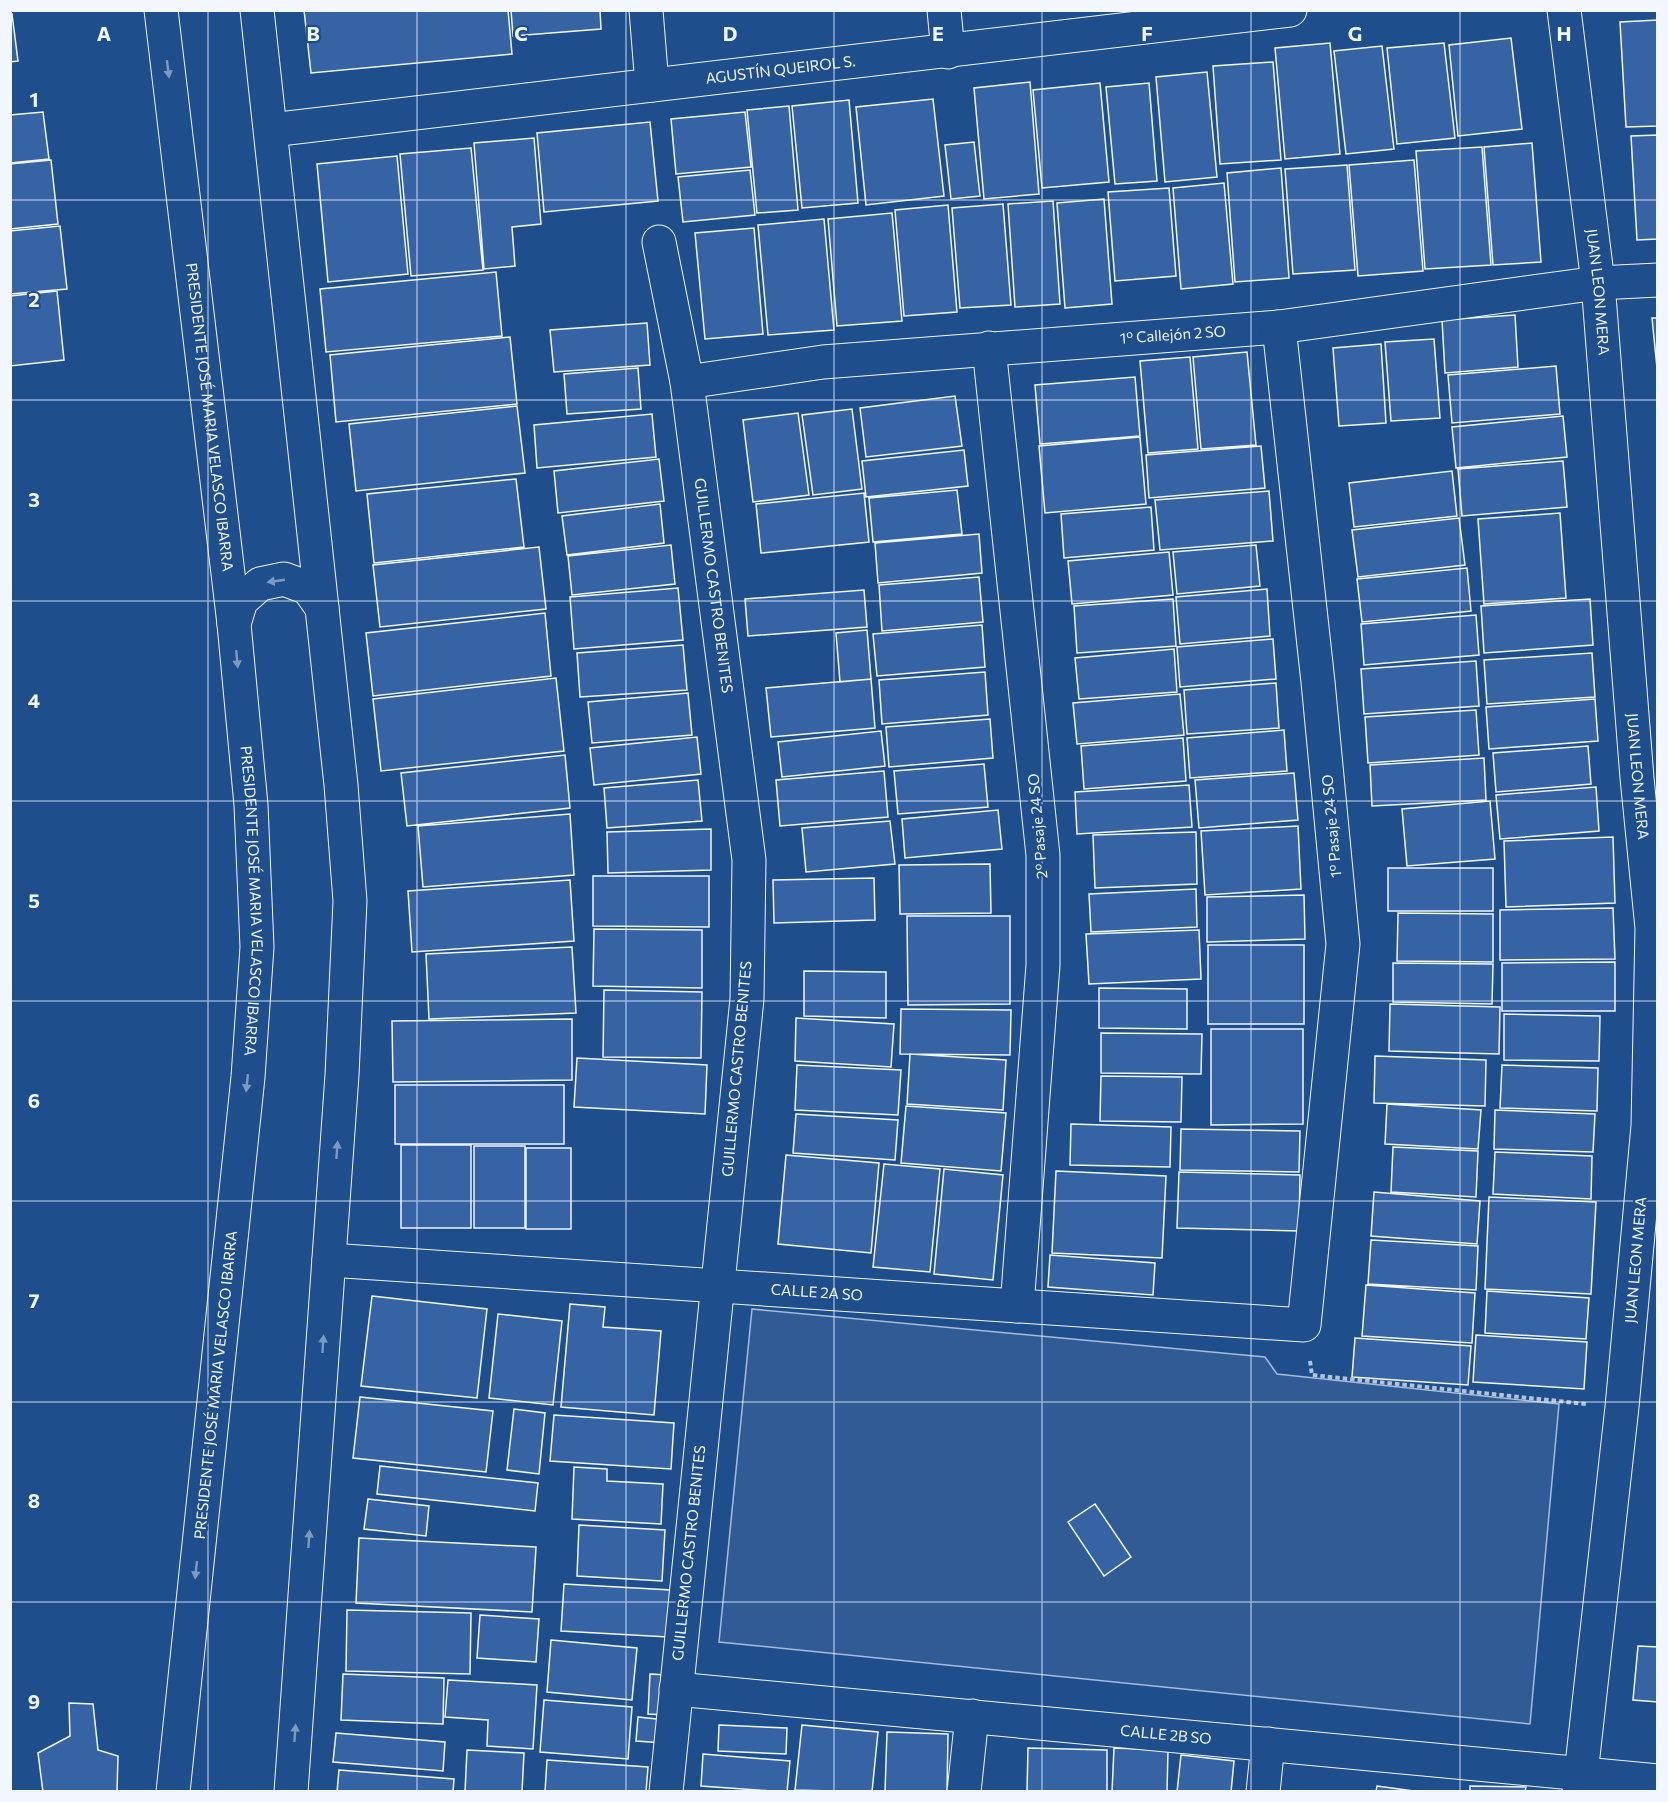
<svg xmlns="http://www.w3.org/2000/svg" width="1668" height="1802" viewBox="0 0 1668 1802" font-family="Commissioner,sans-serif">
<rect width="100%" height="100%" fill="#1f4e8c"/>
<path fill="#305b95" stroke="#a8bbd7" stroke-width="1.5" d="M752,1309L1265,1357L1277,1374L1559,1404L1530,1724L719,1642Z"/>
<path fill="#3563a3" stroke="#f2f6ff" stroke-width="1.5" d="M304,10H508L512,54L311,73Z
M511,10H600L601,29L513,36Z
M12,14L18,61L10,62V15Z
M1658,20V126L1626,127L1620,22Z
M1511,38L1522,129L1458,136L1449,45Z
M1330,43L1340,154L1285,159L1275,48Z
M1444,43L1455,138L1397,144L1387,48Z
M1382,46L1394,149L1346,154L1334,51Z
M1273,62L1281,160L1220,164L1213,66Z
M1207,72L1217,177L1165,182L1156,77Z
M1030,82L1039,194L984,199L974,88Z
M1100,83L1109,182L1042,188L1033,90Z
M1149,83L1157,181L1115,184L1106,87Z
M933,99L944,196L866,205L856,107Z
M849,100L858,203L802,208L792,106Z
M789,106L798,210L757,213L747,110Z
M43,112L49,159L10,163V115Z
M745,112L751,167L676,174L671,119Z
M650,122L658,201L544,212L537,133Z
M1658,135V239L1637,240L1631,136Z
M534,138L541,224L512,227L515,266L484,269L474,143Z
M974,142L980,196L951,199L945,145Z
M1532,143L1541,262L1493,265L1484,147Z
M1482,147L1491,265L1425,269L1416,151Z
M471,148L483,270L411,276L400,154Z
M397,156L408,274L328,282L317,164Z
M51,160L58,224L10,229V164Z
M1414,160L1423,271L1358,276L1349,165Z
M1347,165L1355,270L1293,274L1285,169Z
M1281,168L1289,278L1235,282L1227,173Z
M750,170L755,215L683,222L678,177Z
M1224,183L1233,284L1181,289L1173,188Z
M1169,188L1176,276L1115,281L1108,192Z
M1104,199L1112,304L1065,308L1057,203Z
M1053,201L1060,304L1015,307L1008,204Z
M1003,204L1011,305L960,308L952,208Z
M948,205L957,312L904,316L895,210Z
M892,213L902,321L837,326L828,219Z
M824,219L834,330L768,335L758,225Z
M60,226L67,289L10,294V231Z
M754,228L763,334L705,339L695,233Z
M496,272L502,336L326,352L320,289Z
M57,291L64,360L10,366V296Z
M1515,315L1518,367L1445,373L1442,320Z
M1652,318H1658V378Z
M647,323L650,365L554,372L550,330Z
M510,337L517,404L336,422L330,355Z
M1434,339L1440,418L1391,421L1385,342Z
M1381,344L1386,423L1339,426L1333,348Z
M1247,352L1256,445L1201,449L1193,357Z
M1190,357L1198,449L1148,453L1140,361Z
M1556,366L1560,414L1452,423L1448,375Z
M638,368L641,409L567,414L564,374Z
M1135,377L1140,436L1040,444L1035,385Z
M955,396L962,446L866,457L860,408Z
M517,406L525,473L356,491L349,424Z
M852,409L862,489L813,495L802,415Z
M798,413L809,495L753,502L743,420Z
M652,414L656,457L537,468L534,425Z
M1563,416L1567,457L1456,468L1452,427Z
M1140,437L1146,504L1045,513L1039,446Z
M1261,446L1265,488L1149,498L1146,455Z
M964,450L968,486L866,497L862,461Z
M659,459L664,501L558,513L554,471Z
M1563,461L1567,507L1462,516L1458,469Z
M1452,471L1457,516L1354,527L1349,483Z
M516,479L524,547L374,563L367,494Z
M957,490L962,534L873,542L869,498Z
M1269,491L1273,541L1160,550L1155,500Z
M864,493L869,542L761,553L756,504Z
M660,504L664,543L567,555L562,516Z
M1151,507L1154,550L1064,558L1061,514Z
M1560,513L1566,598L1484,604L1478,519Z
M1459,518L1465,565L1358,577L1352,530Z
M979,534L982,573L878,583L875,543Z
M671,545L675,584L572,595L568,556Z
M1256,545L1260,586L1177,594L1173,552Z
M539,547L546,609L380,627L373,565Z
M1169,552L1173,595L1072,604L1068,561Z
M1467,568L1471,611L1362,622L1357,579Z
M979,577L983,622L882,631L879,585Z
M678,588L683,640L574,649L570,597Z
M1267,589L1270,636L1180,644L1176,597Z
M864,590L867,627L748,636L745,599Z
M1173,599L1176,646L1077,653L1074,606Z
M1590,599L1593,645L1484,653L1481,606Z
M545,613L551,676L373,696L366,633Z
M1476,615L1479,655L1364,665L1361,624Z
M982,625L985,667L877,676L873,634Z
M867,630L871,679L840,682L836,633Z
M1273,639L1276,679L1180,687L1177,647Z
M683,645L687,690L580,697L577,653Z
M1174,649L1177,692L1079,699L1075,658Z
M1592,653L1595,697L1487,704L1484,660Z
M1476,661L1479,706L1364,714L1361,669Z
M985,672L988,715L882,724L879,680Z
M556,678L564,751L381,771L373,699Z
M871,679L875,728L771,737L766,688Z
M1276,683L1279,728L1187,734L1184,690Z
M688,693L692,735L592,743L588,702Z
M1180,694L1184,735L1077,744L1073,703Z
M1595,699L1598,741L1489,749L1486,707Z
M1476,710L1479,755L1368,763L1365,717Z
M990,719L993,758L889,767L886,727Z
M1284,730L1287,771L1190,778L1187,738Z
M881,731L885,766L782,777L778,742Z
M697,737L701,774L594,785L590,748Z
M1183,738L1186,781L1084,789L1081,746Z
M1588,746L1591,784L1496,792L1493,753Z
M565,755L570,808L407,826L401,773Z
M1484,758L1486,800L1372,806L1370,765Z
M984,764L988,807L898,814L894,771Z
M884,771L888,817L780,826L776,780Z
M1294,773L1298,820L1199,828L1195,780Z
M698,780L702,821L607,828L604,788Z
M1189,785L1192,827L1077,834L1075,792Z
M1596,787L1599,831L1500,839L1496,795Z
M1490,801L1495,859L1407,866L1402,809Z
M998,810L1002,849L905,858L902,819Z
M570,814L574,875L423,887L418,826Z
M890,821L895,864L806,872L802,828Z
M1298,826L1301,889L1205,895L1201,831Z
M711,829V870L608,873L607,832Z
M1196,832L1197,884L1095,888L1093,835Z
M1613,837L1615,903L1506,907L1504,841Z
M990,864L991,913L900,914L899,865Z
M1388,868H1493V911H1388Z
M593,876H709V927L593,926Z
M874,878L875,920L774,923L773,880Z
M570,880L574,941L412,952L408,891Z
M1196,889L1197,927L1091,932L1089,894Z
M1304,895L1305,939L1207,942V897Z
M1613,908L1615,959L1500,960V910Z
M1398,913L1493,914V962L1397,961Z
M907,916H1010V1004L908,1005Z
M594,929L702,930V988L593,986Z
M1199,930L1201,979L1089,984L1086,934Z
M1208,945H1304V1024H1208Z
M572,947L576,1013L429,1019L426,954Z
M1615,962V1011H1502V963Z
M1393,963L1493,964L1492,1004L1393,1002Z
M804,971L886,972V1018L804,1016Z
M1099,988L1187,989V1029L1099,1028Z
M604,990L702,992L701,1058L603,1057Z
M1390,1004L1500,1007L1499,1054L1389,1051Z
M901,1009L1011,1010L1010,1055L900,1054Z
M1504,1014L1600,1016L1599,1061L1504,1060Z
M796,1018L894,1024L891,1067L795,1061Z
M572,1019V1080L393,1082L392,1021Z
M1211,1029H1303V1124L1211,1125Z
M1101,1033L1202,1034L1201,1074L1101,1073Z
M910,1054L1006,1060L1003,1110L907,1104Z
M1375,1056L1486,1060L1485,1106L1374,1103Z
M577,1058L707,1065L705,1114L574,1107Z
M797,1065L901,1070L898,1115L795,1110Z
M1502,1065L1598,1068L1597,1111L1500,1108Z
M1101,1076L1182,1077L1181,1122L1100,1121Z
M395,1085H564V1144H395Z
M1387,1104L1481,1110L1478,1149L1385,1144Z
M906,1106L1006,1113L1001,1171L901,1163Z
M1495,1110L1595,1114L1593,1152L1494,1149Z
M796,1114L898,1120L895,1160L793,1153Z
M1071,1124L1171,1127L1170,1167L1070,1165Z
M1181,1129L1300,1131L1299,1172L1180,1170Z
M401,1145H471V1228H401Z
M474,1146H525V1228H474Z
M1393,1147L1478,1151L1476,1197L1391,1192Z
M526,1148H571V1229H526Z
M1495,1152L1592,1156L1591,1199L1493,1194Z
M786,1155L879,1163L871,1253L778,1244Z
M884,1164L940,1169L930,1272L873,1267Z
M944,1169L1003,1175L993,1280L934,1274Z
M1056,1171L1166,1176L1162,1258L1052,1253Z
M1179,1172L1300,1175L1299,1231L1177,1228Z
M1374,1192L1480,1201L1477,1244L1371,1236Z
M1489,1197L1596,1202L1591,1294L1485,1289Z
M1371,1240L1478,1246L1476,1290L1368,1284Z
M1050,1255L1155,1263L1153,1295L1048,1287Z
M1366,1285L1475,1293L1472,1343L1362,1336Z
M1487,1291L1589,1298L1586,1339L1485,1333Z
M372,1296L487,1309L477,1398L361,1386Z
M570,1304L605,1307L603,1327L661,1331L654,1415L561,1407Z
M498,1314L562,1321L553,1405L489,1398Z
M1476,1335L1587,1342L1584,1389L1473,1382Z
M1355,1338L1471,1346L1468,1385L1352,1377Z
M360,1397L493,1411L486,1472L353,1458Z
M514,1409L545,1413L539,1474L507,1470Z
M554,1415L674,1423L671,1469L550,1461Z
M380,1466L538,1483L535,1511L377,1494Z
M574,1467L607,1469V1481L663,1484L661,1524L572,1519Z
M368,1499L429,1506L426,1536L364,1529Z
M1095,1504L1131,1557L1104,1576L1068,1522Z
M579,1525L665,1530L662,1581L577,1576Z
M359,1538L536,1547L532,1612L356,1603Z
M564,1584L671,1590L668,1637L561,1631Z
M347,1610L471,1613L470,1674L346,1671Z
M480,1615L539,1619L536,1662L477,1658Z
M551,1640L637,1648L632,1700L547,1692Z
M1638,1646L1658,1647V1702L1633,1700Z
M343,1674L444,1678L443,1724L341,1720Z
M650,1674L668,1675L665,1715L648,1714Z
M448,1680L537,1685L533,1749L487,1746L488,1720L445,1717Z
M544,1700L632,1707L628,1759L540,1752Z
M69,1703L93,1704L98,1750L118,1756L117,1792H43L38,1753L70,1736Z
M638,1717L666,1720L664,1743L636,1741Z
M719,1725L787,1728L786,1754L718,1751Z
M802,1725L878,1732L872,1792L795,1790Z
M887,1732L948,1734L947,1792H885Z
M336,1733L445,1742L443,1771L333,1762Z
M1028,1748L1107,1750V1792H1027Z
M1114,1748L1168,1750L1167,1792H1112Z
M467,1750L524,1753L522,1792H465Z
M703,1754L790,1761L787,1792L701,1786Z
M1181,1755L1234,1761L1231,1792H1177Z
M547,1760L648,1767L646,1792H545Z
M339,1770L454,1779L453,1792H337Z
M1377,1786L1421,1792H1376Z
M1470,1786L1526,1787L1525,1792H1470Z"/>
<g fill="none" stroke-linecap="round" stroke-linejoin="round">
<g stroke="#f2f6ff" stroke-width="35">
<g id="street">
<path d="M646,10L652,85"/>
<path d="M944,10L948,52"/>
<path id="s1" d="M1564,10L1598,283L1637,778L1652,928L1648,1126L1622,1407L1579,1792"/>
<path id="s2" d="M271,130L1290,10"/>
<path id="s3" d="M659,242L687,382L749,860L747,999L666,1792"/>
<path d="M989,348L1043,855V965L1017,1306"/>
<path d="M687,382L823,362L1279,327L1598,283L1658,280"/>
<path id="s4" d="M329,1260L1304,1325L1343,944L1318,682L1279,327"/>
<path id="s5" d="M676,1689L1658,1781"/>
<path d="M964,1792L972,1716"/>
<path d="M1263,1792L1268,1744"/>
</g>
</g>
<g stroke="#f2f6ff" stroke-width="35">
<g id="secondary">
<path id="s6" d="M161,10L234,624L251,805L257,947L248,1077L173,1792"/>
<path d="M257,10L322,608L341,785L350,901L342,1075L291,1792"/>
<path d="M234,624L241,601L260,584L284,579L308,588L322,608"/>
</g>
</g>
<path stroke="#b3c4dc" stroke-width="4" stroke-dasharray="4.5 3" stroke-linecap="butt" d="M1310,1361L1312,1375L1586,1404"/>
<use href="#street" stroke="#1f4e8c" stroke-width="33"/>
<use href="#secondary" stroke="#1f4e8c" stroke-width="33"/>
</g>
<defs><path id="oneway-solid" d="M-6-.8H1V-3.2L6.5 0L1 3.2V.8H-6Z" transform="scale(1.5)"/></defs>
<g fill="#7e9ac0">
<use href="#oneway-solid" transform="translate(168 69) rotate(83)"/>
<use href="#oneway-solid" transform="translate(276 581) rotate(172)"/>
<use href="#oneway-solid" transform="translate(237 659) rotate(85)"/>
<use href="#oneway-solid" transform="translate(247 1083) rotate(96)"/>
<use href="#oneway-solid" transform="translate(337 1150) rotate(-86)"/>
<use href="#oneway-solid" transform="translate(323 1344) rotate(-86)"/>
<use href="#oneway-solid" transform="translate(309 1539) rotate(-86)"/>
<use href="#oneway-solid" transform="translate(196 1570) rotate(96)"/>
<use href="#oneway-solid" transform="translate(295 1733) rotate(-86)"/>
</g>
<path fill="none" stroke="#f2f6ff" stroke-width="1.5" stroke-opacity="0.55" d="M208,10V1792M417,10V1792M626,10V1792M834,10V1792M1042,10V1792M1251,10V1792M1460,10V1792M10,200H1658M10,400H1658M10,601H1658M10,801H1658M10,1001H1658M10,1201H1658M10,1402H1658M10,1602H1658"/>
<g text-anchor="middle" stroke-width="4.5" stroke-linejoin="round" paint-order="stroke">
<g font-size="15" fill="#f2f6ff" stroke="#1f4e8c">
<text dy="5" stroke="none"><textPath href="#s2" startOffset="513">AGUSTÍN QUEIROL S.</textPath></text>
<text dy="5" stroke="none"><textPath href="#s1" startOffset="284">JUAN LEON MERA</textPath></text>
<text transform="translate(1173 335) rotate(-4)" y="5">1º Callejón 2 SO</text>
<text dy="5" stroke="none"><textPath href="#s6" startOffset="410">PRESIDENTE JOSÉ MARIA VELASCO IBARRA</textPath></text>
<text dy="5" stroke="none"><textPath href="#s3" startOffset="348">GUILLERMO CASTRO BENITES</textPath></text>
<text dy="5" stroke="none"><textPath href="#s1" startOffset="770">JUAN LEON MERA</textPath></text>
<text transform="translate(1038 826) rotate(-95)" y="5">2º Pasaje 24 SO</text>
<text transform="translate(1332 826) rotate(-95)" y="5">1º Pasaje 24 SO</text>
<text dy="5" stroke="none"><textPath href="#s6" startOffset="896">PRESIDENTE JOSÉ MARIA VELASCO IBARRA</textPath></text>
<text transform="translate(737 1069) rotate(-85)" y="5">GUILLERMO CASTRO BENITES</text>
<text transform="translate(1636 1260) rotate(-85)" y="5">JUAN LEON MERA</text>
<text dy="5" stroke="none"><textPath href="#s4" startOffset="489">CALLE 2A SO</textPath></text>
<text transform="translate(216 1385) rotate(-84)" y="5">PRESIDENTE JOSÉ MARIA VELASCO IBARRA</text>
<text transform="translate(689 1553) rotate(-84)" y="5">GUILLERMO CASTRO BENITES</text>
<text dy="5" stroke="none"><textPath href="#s5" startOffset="492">CALLE 2B SO</textPath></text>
</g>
</g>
<g font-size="20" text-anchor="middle" font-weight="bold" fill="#f2f6ff" stroke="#1f4e8c" stroke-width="4.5" stroke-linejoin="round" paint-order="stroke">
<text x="104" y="41">A</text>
<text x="313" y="41">B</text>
<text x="521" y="41">C</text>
<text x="730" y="41">D</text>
<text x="938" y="41">E</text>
<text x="1147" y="41">F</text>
<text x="1355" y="41">G</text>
<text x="1564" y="41">H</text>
<text x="34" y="107">1</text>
<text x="34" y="307">2</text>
<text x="34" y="507">3</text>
<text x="34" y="708">4</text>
<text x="34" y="908">5</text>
<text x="34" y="1108">6</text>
<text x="34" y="1308">7</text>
<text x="34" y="1508">8</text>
<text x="34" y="1709">9</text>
</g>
<rect width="1668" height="1802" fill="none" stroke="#f2f6ff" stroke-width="24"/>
</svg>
